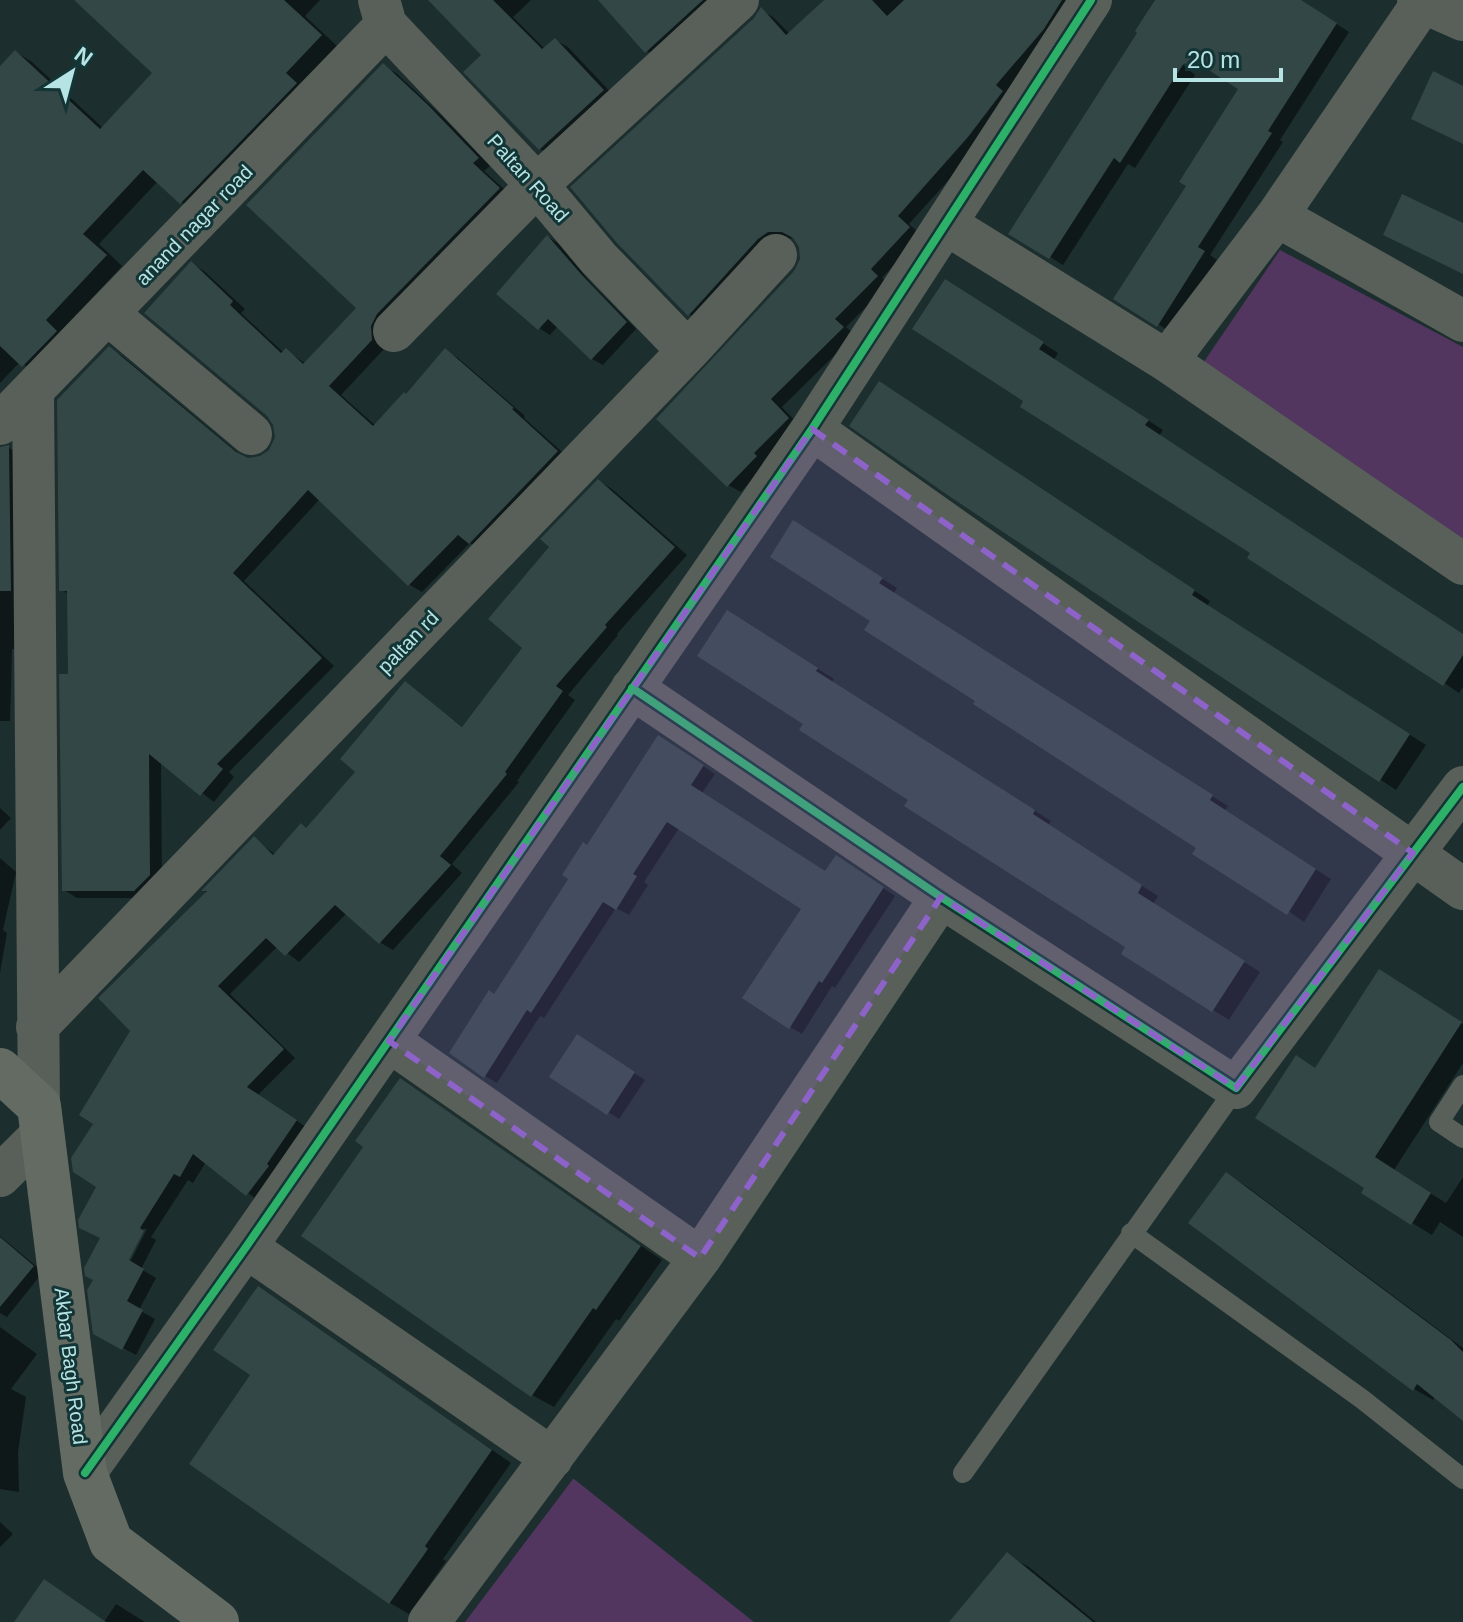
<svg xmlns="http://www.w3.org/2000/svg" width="1463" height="1622" viewBox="0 0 1463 1622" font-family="Helvetica,sans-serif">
<rect width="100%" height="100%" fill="#1c2e2e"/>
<path fill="#52365f" d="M1280,250L1463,347V546L1201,366Z
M573,1479H574L754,1622H465Z"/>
<path fill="#0007" fill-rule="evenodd" d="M77,0H320L305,16L337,46L197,212L181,202L158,181L99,244L122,266L61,331L40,375L20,362L0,383V69L16,52L32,62L103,128L155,73Z
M431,0H531L513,17L545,49L555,40L568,47L616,98L553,156L540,149L466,72L483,55Z
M600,0H722L659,58L647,51Z
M827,0H1079L981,144L909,224L921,235L882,278L889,284L846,327L855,335L782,407L800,426L741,492L728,485L795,272L802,260L801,246L795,238L781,239L701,322L689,314L756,19L761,10L773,17L790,34Z
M1172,0H1299L1349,32L1280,140L1283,142L1210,255L1217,260L1171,332L1115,298L1189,186L1241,88Z
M1153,39L1195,75L1135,168L1128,164L1063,265L1011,233Z
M383,66L396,73L442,116L490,166L484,171L512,196L385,348L341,395L376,426L407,396L445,351L458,358L525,416L524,418L570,459L483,550L470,543L422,592L410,585L320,499L244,581L334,666L229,772L234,777L214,802L161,762L162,883L148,898H77L64,890L70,676L69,594L61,590L109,349L122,356L244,458H261L270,451L277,438L275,424L192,264L204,271L245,309L241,313L284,353L286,350L306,364L359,308Z
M548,237L558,243L591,283L636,329L603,365L592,359L558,326L550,335L539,328Z
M961,290L1058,353L1054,360L1163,430L1159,436L1463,635V687L1459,693L1026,400Z
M896,393L1210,601L1207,606L1426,745L1396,790L950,495Z
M9,448L21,455L20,649H12L10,721H0V449Z
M599,481L612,489L687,555L617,634L618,635L568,695L575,700L517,781L519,782L452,864L462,873L393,950L381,943L347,913L299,962L278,946L230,994L295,1058L258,1095L309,1129L260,1202L206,1162L193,1183L188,1180L151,1237L156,1240L141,1269L156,1278L139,1310L155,1319L136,1355L95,1333V1279L103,1238L96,1124L132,1031L208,893L204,891L254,839L276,855L308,830L358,771L405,683L464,728L525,648L552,547ZM143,1229H147L126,1270L122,1268Z
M810,532L897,588L894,593L1228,806L1224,811L1331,879L1304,922L1198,847L978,701L872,621Z
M744,622L834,679L832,682L1051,821L1048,825L1158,896L1153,904L1260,972L1229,1020L1124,954L1128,947L911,800L806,723Z
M671,744L715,774L702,793L826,873L848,864L895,896L835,988L832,986L802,1034L790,1027L804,908L679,828L644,882L648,885L629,915L616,908L544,1018L540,1016L497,1083L485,1076L495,996L588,847Z
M0,808L11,818L0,830Z
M0,858L16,872L3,930L7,933L0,973Z
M1400,983L1463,1024V1063L1394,1170L1446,1203L1463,1177V1237L1440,1222L1432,1235L1412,1223L1367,1187L1317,1069Z
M588,1043L645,1080L619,1119L552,1077Z
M401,1081L662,1260L619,1321L616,1319L554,1407L532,1395Z
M1227,1175L1246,1186L1463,1348V1419L1435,1396L1433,1400L1414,1389Z
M0,1236L43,1272L7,1317L0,1313Z
M259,1289L511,1463L443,1559L446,1561L409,1614L390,1603Z
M0,1327L37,1354L11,1389L26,1397L18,1452L19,1492L0,1489Z
M0,1522L13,1534L0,1547Z
M1007,1555L1029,1567L1096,1622H952Z
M116,1604L145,1622H17H104Z"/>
<path fill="#334746" d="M74,0H284L322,35L286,73L297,83L180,204L143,170L83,234L107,255L46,320L57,331L22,367L0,346V66L15,50L100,129L152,73Z
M428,0H493L542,49L555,38L604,90L539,150L463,72L481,55Z
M598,0H703L645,53Z
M824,0H872L887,16L904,0H1062L1044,29L996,85L1003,91L968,137L898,216L910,227L871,269L878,276L835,319L844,327L771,399L789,418L754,453L757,456L727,487L656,419L794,271L800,259L799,247L793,238L782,232H768L758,239L688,316L617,243L570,187L754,18L761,7L786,35Z
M1155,0H1301L1337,23L1268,131L1272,133L1198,247L1205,251L1157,327L1113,299L1186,186L1179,182L1238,89L1193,60L1188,66L1184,63L1120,163L1114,158L1049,259L1008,234L1137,33L1135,31Z
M383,63L429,106L479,158L473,163L500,188L377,314L371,326L372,340L329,386L373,426L404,392L406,394L445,348L514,408L512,409L558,451L469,544L458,535L408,586L308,490L233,573L322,658L217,764L223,769L200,796L149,754L150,875L134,891H62L59,674H68L67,591H59L57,400L109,346L236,452L248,458L260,456L269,450L275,437L273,425L267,416L144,313L191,261L233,301L230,305L281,353L286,348L303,364L356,308L246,205Z
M1433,71L1463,86V144L1411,119Z
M1402,194L1463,223V274L1383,235Z
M547,235L581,274L627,322L591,360L548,319L538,330L496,294Z
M945,279L1044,342L1039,349L1149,420L1145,425L1463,634V655L1443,686L1247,558L1250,553L1020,407L1023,401L912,329Z
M879,381L1195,590L1192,595L1410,734L1379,782L949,496L849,426Z
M9,445L11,591H0V447Z
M598,479L675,547L605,625L607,627L556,686L563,691L505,772L507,774L440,856L451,865L379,944L335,905L285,956L266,938L218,986L284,1049L247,1087L297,1120L267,1164L269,1166L246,1196L193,1154L180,1177L174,1174L140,1228L144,1231L129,1260L144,1269L127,1301L143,1310L122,1350L93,1334L87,1290L93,1280L85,1276L84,1268L100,1238L79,1228L78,1220L96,1187L73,1172L71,1158L93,1124L79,1115L130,1031L98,998L207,891H201L254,836L273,855L301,823L306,828L355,772L340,759L405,681L462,727L522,648L488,619L549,547L540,539Z
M793,520L883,578L879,583L1213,795L1210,800L1316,869L1287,915L1192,854L1196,848L973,704L975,701L864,630L870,621L770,557Z
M727,610L818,668L816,671L1035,810L1033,814L1142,885L1138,893L1245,961L1212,1012L1121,954L1125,947L904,806L908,800L799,730L803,724L697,656Z
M658,735L704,765L691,785L825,871L836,855L884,887L822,983L819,981L789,1029L742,998L801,909L667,822L633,874L637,876L616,910L603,902L531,1013L527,1010L484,1078L449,1053L489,990L494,994L522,951L568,879L562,875L583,842L587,845Z
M1379,969L1462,1022L1375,1157L1431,1193L1411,1225L1361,1193L1364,1188L1255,1118L1296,1055L1315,1068Z
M577,1034L635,1072L607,1115L549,1077Z
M400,1078L641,1246L596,1310L593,1308L531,1397L301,1236L363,1147L355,1141Z
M1226,1172L1451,1340L1463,1352V1421L1417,1384L1413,1391L1188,1223Z
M0,1237L34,1266L0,1307Z
M258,1286L492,1450L425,1546L428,1549L389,1604L189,1464L250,1375L213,1350Z
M1007,1552L1093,1622H949Z
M44,1579L106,1622H14Z"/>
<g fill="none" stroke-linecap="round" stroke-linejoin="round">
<path stroke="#586059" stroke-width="20" d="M1463,1085L1439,1122L1463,1138
M1131,1233L1362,1399L1463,1479
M963,1473L1236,1088"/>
<path stroke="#586059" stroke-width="42" d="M379,0L386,25L537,185L599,259L688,351
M1418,0L1463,20
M1277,216L1463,321
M946,224L1167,361L1463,564
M108,314L251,434
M394,331L537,185L738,0
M1167,361L1277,216L1423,2
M33,392L39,1106
M0,424L386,25
M812,429L1463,889
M632,688L941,897L1236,1088L1463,787
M37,1027L688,351L776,255
M389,1041L700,1258
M0,1176L41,1135
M246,1247L552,1458
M85,1473L246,1247L812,429L1091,0
M429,1622L700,1258L941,897"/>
<path stroke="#636b63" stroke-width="44" d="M0,1070L39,1106L85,1473L111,1542L217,1622"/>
<g stroke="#143536" stroke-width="13">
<path id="cycleway" d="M632,688L941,897L1236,1088L1463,787
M85,1473L246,1247L812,429L1091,0"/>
</g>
<use href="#cycleway" stroke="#2db169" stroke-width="8"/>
</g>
<path fill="#8d63ca" fill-opacity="0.2" stroke="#8d63ca" stroke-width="6" stroke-dasharray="16 10" stroke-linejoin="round" d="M812,429L1413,853L1236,1088L941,897L700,1258L389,1041Z"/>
<g text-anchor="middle" stroke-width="6" stroke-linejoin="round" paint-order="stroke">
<g font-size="20" fill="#b6e4e5" stroke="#143536">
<text transform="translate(528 178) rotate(48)" y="7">Paltan Road</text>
<text transform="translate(194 225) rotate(-46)" y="7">anand nagar road</text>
<text transform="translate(408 642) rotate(-46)" y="7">paltan rd</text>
<text transform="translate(71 1366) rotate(83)" y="7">Akbar Bagh Road</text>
</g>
</g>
<g transform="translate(72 72) rotate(36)" stroke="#143536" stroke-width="6" paint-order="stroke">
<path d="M0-6L14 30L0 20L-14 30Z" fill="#b6e4e5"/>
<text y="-12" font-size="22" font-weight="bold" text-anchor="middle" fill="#b6e4e5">N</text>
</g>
<path d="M1175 68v12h106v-12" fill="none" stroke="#b6e4e5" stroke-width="4"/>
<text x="1187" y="68" font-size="24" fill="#b6e4e5" stroke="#143536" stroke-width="6" paint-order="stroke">20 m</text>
</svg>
